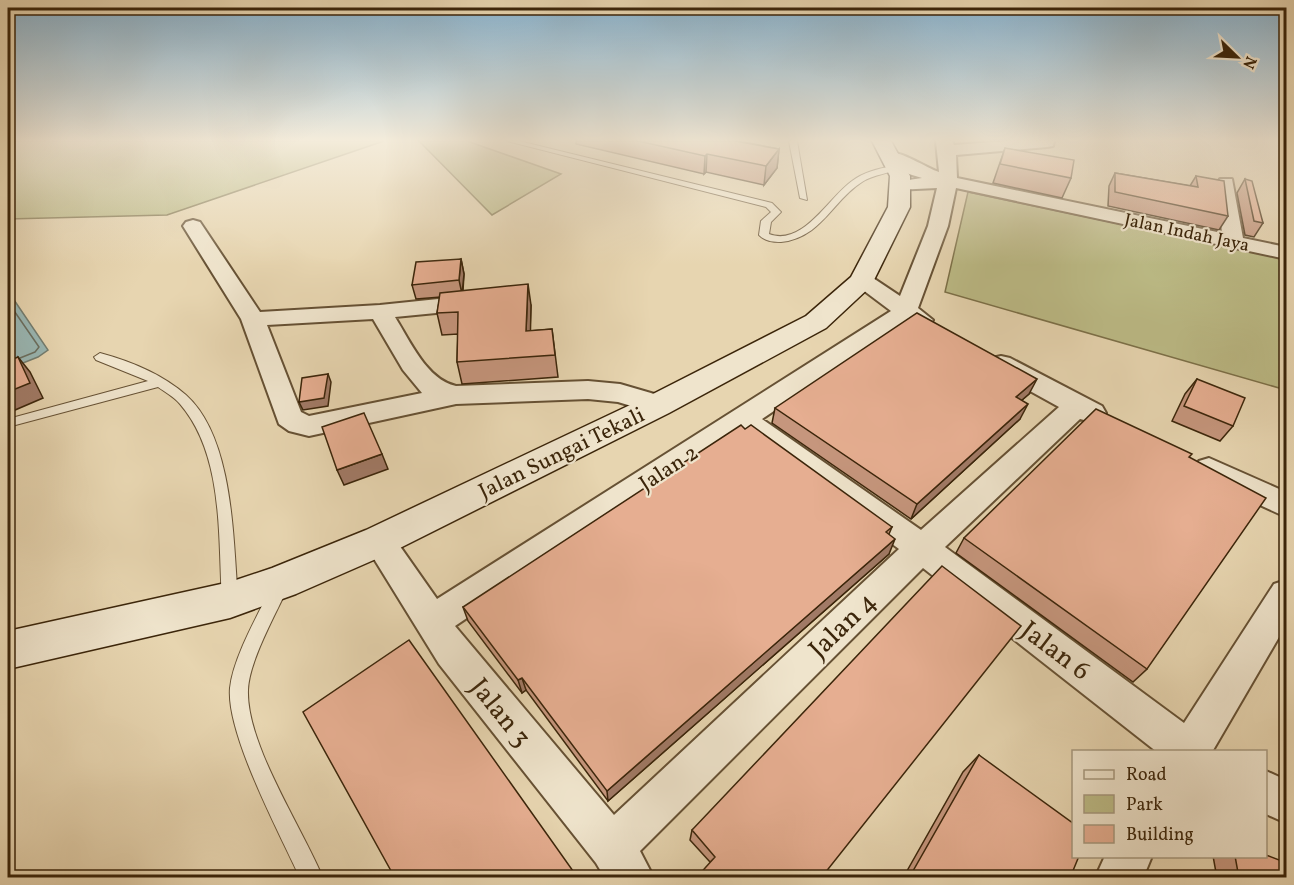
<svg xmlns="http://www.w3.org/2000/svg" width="1294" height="885" viewBox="0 0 1294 885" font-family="Vollkorn,serif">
<rect width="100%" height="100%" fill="#e7d5b0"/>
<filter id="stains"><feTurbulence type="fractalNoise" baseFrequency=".00333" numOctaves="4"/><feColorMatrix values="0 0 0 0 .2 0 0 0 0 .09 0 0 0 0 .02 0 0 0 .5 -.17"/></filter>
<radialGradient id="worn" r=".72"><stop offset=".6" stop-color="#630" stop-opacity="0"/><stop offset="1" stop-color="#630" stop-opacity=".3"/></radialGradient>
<path fill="#bcbb86" stroke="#7c7048" stroke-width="1.5" d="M8,141H384L167,215L8,219Z
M419,141H467L561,174L492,215Z
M968,192L1286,259V390L945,292Z"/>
<path fill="#99b7b4" stroke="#737d70" stroke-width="1.5" d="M8,291L48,350L38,357L8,369Z"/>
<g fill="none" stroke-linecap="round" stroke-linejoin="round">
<path stroke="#6a6e5f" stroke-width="1.5" d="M8,302L39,347L35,352L20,358"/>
<g stroke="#665134" stroke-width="2">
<path id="lane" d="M507,141H519L772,203L781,212L771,222L769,234C803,247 829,197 852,181C864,172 878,169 892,166L897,164L901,167C890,174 874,174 862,182C832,201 821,238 781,242C772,242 765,241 759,235L761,221L771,212L766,207Z
M789,141H797L807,200L800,198Z
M100,353C130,361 162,374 186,395C234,438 233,540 238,600L236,605L230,607L224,605L222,600C218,537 224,455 180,404C174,397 165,392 158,387L8,427V419L148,381L96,360L94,357Z
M280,580L286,582L288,587C276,614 249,661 248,690C246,744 302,827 323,878H300C280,834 226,734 230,688C233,657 260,611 274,582Z"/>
</g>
<g stroke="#665134" stroke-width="4">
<path id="street" d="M936,141H952L954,145L1006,141H1054L1053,146L1047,147L956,155L957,178L1222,233L1217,183L1220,179H1232L1243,238L1286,247V259L956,188L948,226L918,308L933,320L929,325L921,327L907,321L762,419L921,530L1059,407L992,370L988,364L992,358L1001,356L1010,358L1102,406L1106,413L1102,420L1092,422L1080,419L945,547L1184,723L1274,584L1286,580V625L1212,752H1157L923,568L640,851L654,878H605L596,863L439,664L363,541L368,532L379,528L390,532L437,599L891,311L851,281L854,276H870L900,296L928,226L937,188L895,190L893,186L895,182L922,178L909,174L882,156L885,152C898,149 925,167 939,172ZM742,433L899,549L614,815L455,626Z
M193,220L200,222L260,312L380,305L477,295L485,297L488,302L485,307L477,309L395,317C410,341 427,380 456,386L588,381L620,384L668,398L672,405L668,412L658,414L618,402L588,399L456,404L309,436L289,431L279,424L241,319L183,226L186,222ZM373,319L403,370L422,393L309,416L301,412L267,325Z
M1209,458L1286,492V517L1199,477L1194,469L1199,461Z
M1266,771L1286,780V823L1266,814Z
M1105,856H1152L1143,878H1095Z"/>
</g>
<g stroke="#3b250a" stroke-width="3">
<path id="secondary" d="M872,141H891L910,176V207L871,286L826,328L669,413L392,552L296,594L230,618L8,669V631L230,582L272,568L366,530L647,397L806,316L851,277L888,207L890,176Z"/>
</g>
<use href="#lane" fill="#efe4cc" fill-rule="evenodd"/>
<use href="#street" fill="#efe4cc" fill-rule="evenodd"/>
<use href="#secondary" fill="#efe4cc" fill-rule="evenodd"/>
</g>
<path fill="#c6967d" stroke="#3b250a" stroke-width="1.5" d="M576,141H738L779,149L777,168L764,185L706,172L704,174L576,144Z
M1005,148L1071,178L1062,198L993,183Z
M1115,173L1190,186L1196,176L1228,216L1219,230L1108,206L1109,186Z
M1245,179L1263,223L1254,237L1245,235L1237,193Z
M461,259L464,274L463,291L531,305L530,331L552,329L558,377L462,384L457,362L458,334L442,335L437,313L440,297L416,299L412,285Z
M1197,379L1233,426L1220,441L1172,421L1185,394Z
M1029,394L1022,400L1020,419L911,519L772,423L775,408Z
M1189,457L1147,669L1133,682L956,553L964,538Z
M892,527L889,534V554L608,801L526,690L522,693L468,621L463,607Z
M1021,626L710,862L690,840L692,830Z
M979,755L1070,878H903L963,772Z
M1213,856H1266L1287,878H1217Z"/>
<path fill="#a17a66" stroke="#3b250a" stroke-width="1.5" d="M779,149L777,168L764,185L766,166Z
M707,154L706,172L704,174L705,156Z
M461,259L464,274L462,294L459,280Z
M528,284L531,305L530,353L526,331Z
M18,357L30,372L43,398L8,413V392Z
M328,374L331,382L328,406L303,410L299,402Z
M1037,379L1029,394L1008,412L1016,397Z
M1028,404L1020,419L911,519L917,504Z
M382,454L388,469L344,485L337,470Z
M895,539L889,554L608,801L607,791Z
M522,678L526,690L522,693L518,680Z"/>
<path fill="#e6ae91" stroke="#3b250a" stroke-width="1.5" d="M638,141H735L779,149L766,166L707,154L705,156Z
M1005,148L1074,160L1071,178L1000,164Z
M1115,173L1198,187L1196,176L1224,181L1228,216L1115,192Z
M1245,179L1252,181L1263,223L1254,221Z
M461,259L459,280L412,285L416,262Z
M528,284L526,331L552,329L555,355L457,362L458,312L437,313L440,293Z
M917,313L1037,379L1016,397L1028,404L917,504L775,408Z
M18,357L30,383L8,392V361Z
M328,374L324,398L299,402L302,378Z
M1197,379L1245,398L1233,426L1184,406Z
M1096,409L1192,454L1189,457L1266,498L1147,669L964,538Z
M364,413L382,454L337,470L322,427Z
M741,425L745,429L751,425L892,527L886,532L895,539L607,791L522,678L518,680L463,607Z
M942,566L1021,626L821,878H696L715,857L692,830Z
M409,640L578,878H395L303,712Z
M979,755L1074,824V856H1079L1070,878H909Z
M1266,855L1287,863V878H1239L1235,856H1266Z"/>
<linearGradient id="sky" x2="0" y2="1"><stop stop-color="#88b5d3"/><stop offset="0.53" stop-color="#f4ecdb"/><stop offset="1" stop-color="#f4ecdb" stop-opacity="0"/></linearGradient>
<rect width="1294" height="265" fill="url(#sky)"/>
<g text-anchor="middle" stroke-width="4.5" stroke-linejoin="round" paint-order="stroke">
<g font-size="18" fill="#3b250a" stroke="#efe4cc">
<text transform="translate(1187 232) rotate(12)" y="6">Jalan Indah Jaya</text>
</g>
<g font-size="22" fill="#3b250a" stroke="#efe4cc">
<text transform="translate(561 452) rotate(-26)" y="8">Jalan Sungai Tekali</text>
<text transform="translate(668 467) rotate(-33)" y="8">Jalan 2</text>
</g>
<g font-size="27" fill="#3b250a" stroke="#efe4cc">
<text transform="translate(842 625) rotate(-44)" y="9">Jalan 4</text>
<text transform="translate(1056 650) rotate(37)" y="9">Jalan 6</text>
<text transform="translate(501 712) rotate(51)" y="9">Jalan 3</text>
</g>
</g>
<rect width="1294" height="885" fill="none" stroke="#e7d5b0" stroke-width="30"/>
<rect x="9" y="9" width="1276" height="867" fill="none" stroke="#3b250a" stroke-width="3"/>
<rect x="15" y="15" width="1264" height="855" fill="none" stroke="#3b250a" stroke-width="1.5"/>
<rect x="1072" y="750" width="195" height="108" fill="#efe4cc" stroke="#a7987e" stroke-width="1.5"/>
<rect x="1084" y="770" width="30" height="9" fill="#efe4cc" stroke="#a7987e" stroke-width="1.5"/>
<text x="1126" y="780" font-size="18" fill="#3b250a">Road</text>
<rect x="1084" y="795" width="30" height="18" fill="#bcbb86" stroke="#a7987e" stroke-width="1.5"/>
<text x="1126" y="810" font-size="18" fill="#3b250a">Park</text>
<rect x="1084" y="825" width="30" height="18" fill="#e6ae91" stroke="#a7987e" stroke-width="1.5"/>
<text x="1126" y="840" font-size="18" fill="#3b250a">Building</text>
<g transform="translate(1237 57) rotate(114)" stroke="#efe4cc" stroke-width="4.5" paint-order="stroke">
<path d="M0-4.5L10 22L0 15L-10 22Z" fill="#3b250a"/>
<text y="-9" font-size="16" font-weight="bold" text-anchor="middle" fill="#3b250a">N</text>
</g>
<rect width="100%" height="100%" filter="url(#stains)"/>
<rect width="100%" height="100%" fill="url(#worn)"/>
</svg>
